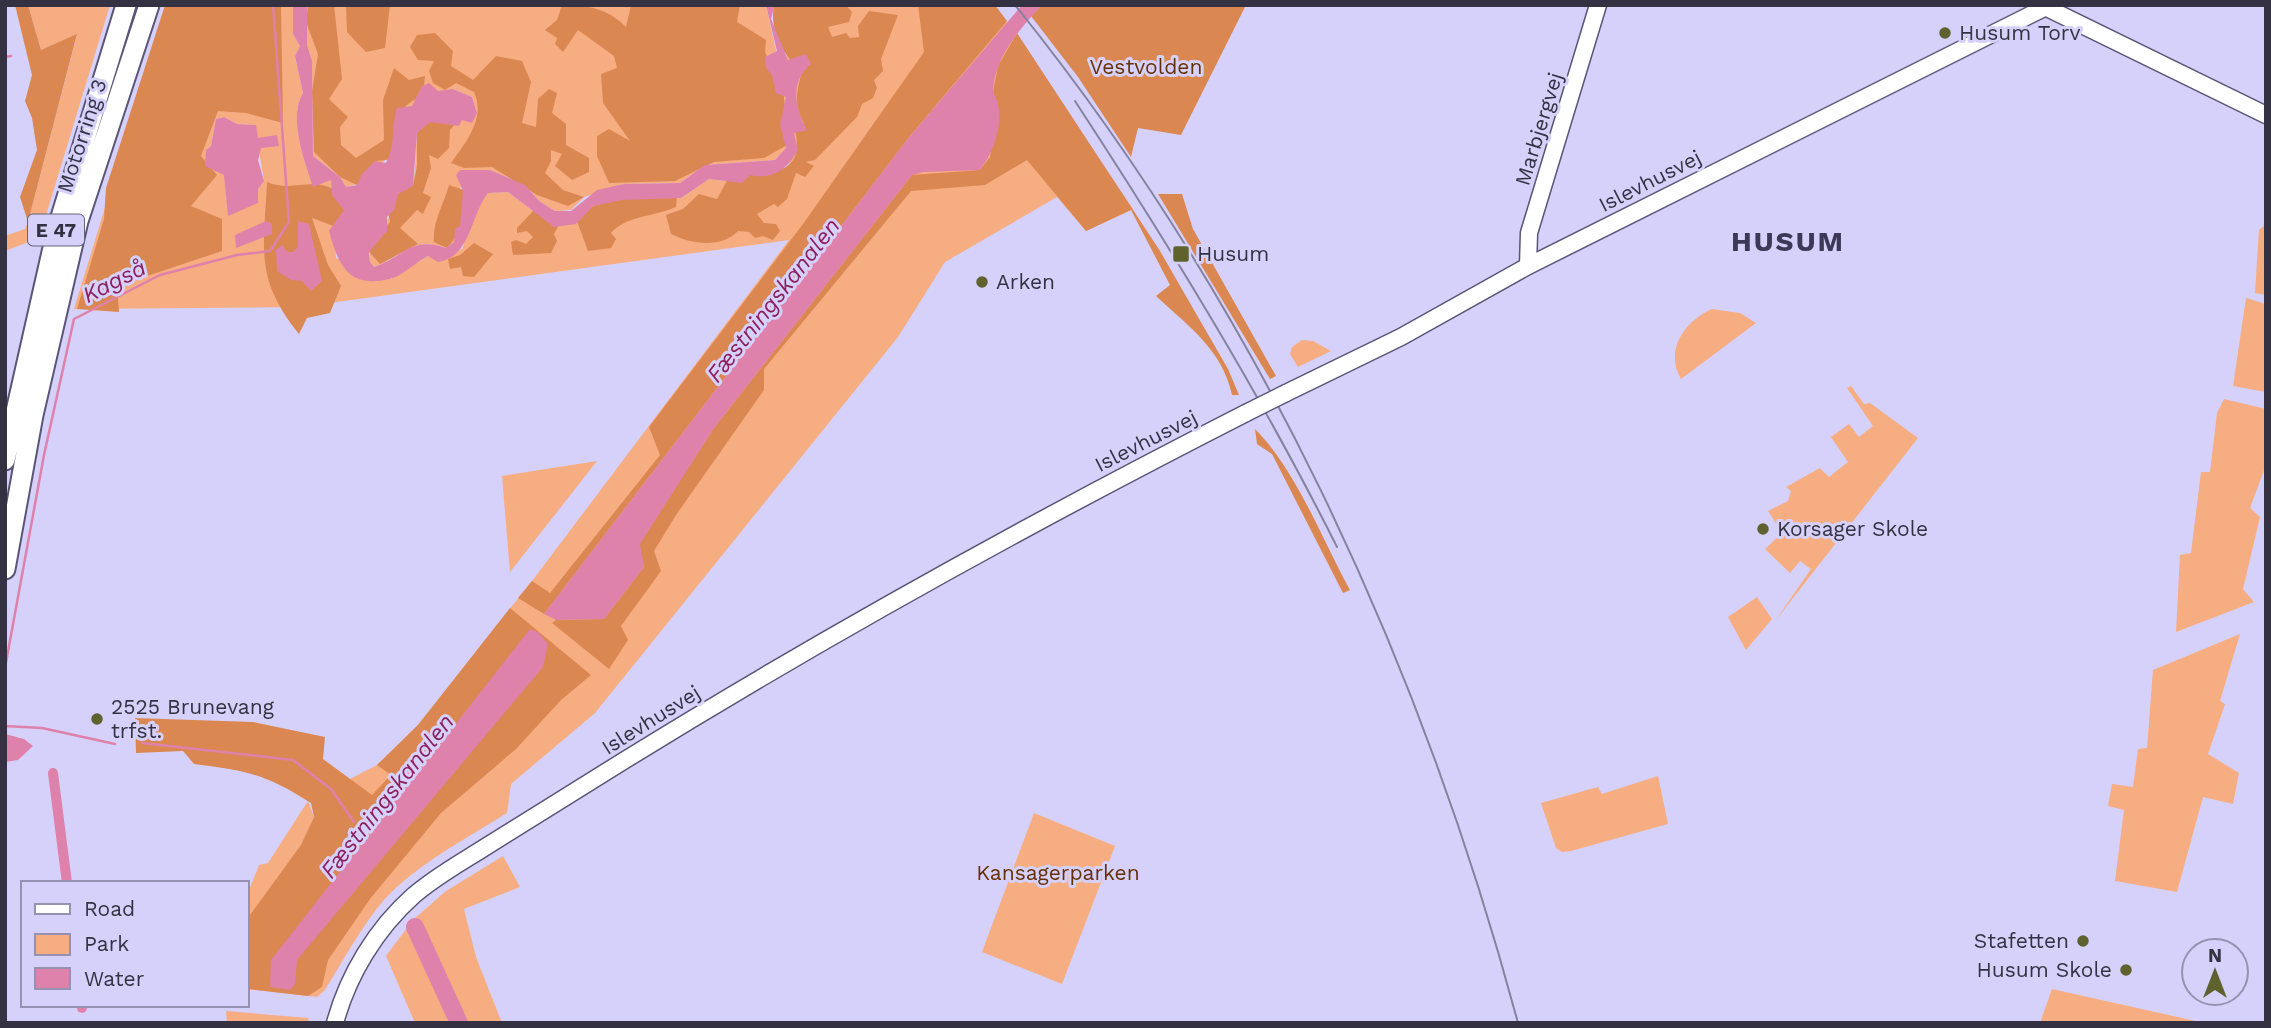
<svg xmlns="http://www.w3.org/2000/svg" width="2271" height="1028" viewBox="0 0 2271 1028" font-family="'Work Sans',sans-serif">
<rect width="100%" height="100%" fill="#d6d1fa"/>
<path fill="#f6ad81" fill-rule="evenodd" d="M28,5H110L39,238L5,251V236L25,229L28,222L77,35L41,50Z
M167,5H293V34L300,46L295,56L303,93C288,118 304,160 313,186L331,179L336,258L391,279L428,256L462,249L478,206L488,193L508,192L554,227L593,206L622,200L681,198L709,179L742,183L789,167L796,110L778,5H995L1133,209L1086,231L1057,197L945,262L898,337L595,713L511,784L507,813C466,839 417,864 384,900C361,927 344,959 325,990L317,997L247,989V895L259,865L268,863L308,801L314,817L304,841L350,779L377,765L418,725L532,581L789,240L300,307L74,309ZM224,117L237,124L255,125L264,181L258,189L206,150L211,146L216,119Z
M307,5H766L786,97L780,125L786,148L775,160L705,165L680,183L624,184L584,197L571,210L555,211L539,201L525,185L490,170H469L460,189L454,242L446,248C411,236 405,255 374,267L370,262C368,231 399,212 411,187C417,177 415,147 417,133L477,113L472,97L453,89C434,108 411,126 395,147C381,165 371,183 346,187L340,177L313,156L312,62L307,45Z
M2266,224V295L2255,293L2259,230Z
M2246,298L2266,304V392L2233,386Z
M1712,309L1740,313L1756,323L1681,379C1664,350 1685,321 1712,309Z
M1302,340L1313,341L1331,351L1298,367L1290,354L1292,347Z
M1851,386L1864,404L1870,403L1918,438L1775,621L1811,569L1800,561L1790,573L1765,549L1782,533L1768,511L1788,501L1791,491L1786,487L1820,468L1829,477L1848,462L1831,437L1849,424L1859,437L1873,426L1847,388Z
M2224,399L2266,409V465L2250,508L2260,517L2243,589L2254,602L2176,632L2180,555L2191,553L2201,472H2210L2217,413Z
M597,461L510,572L502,476Z
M1757,597L1772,619L1746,650L1728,617Z
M2240,634L2220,701L2225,704L2208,754L2239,773L2233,804L2203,797L2177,892L2115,881L2124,810L2108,806L2112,784L2133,787L2138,749L2147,748L2153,670Z
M1658,776L1668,824L1571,851L1562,852L1556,848L1541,803L1598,787L1602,794Z
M1034,813L1115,846L1062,984L982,952Z
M503,856L520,887L464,909L476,957L502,1023H415L386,956L413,920L446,891Z
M2052,989L2200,1022V1023H2040Z
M226,1011L308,1018L309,1023H227Z"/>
<path fill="#db8752" d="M15,5H28L41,50L77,34L28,222L20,197L37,150L32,118L25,101L32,75Z
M165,5H281L283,123L246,113L218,111L201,156L217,175L191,206L222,219V251L117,286L119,312L77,309L104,219L106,188Z
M308,5H334L342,79L329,99L348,117L340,127L341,145L356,158L384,140L383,100L394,68L409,80L425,76L423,95C388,113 396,124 394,159L376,161L357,185L340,177L314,152L312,91L318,54L306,22Z
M346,5H390L385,48L366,52L347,32Z
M562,5C588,5 607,8 626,27L631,5H740L737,22L766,40L765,52L783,88L789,144L764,158L714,162L675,181L609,183L597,156V136L609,129L630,141L603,103L601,74L617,68L614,56L578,30L563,52L555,44L557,38L545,30L557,20Z
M846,5L852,12L849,22L828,27L832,37L846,33L850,38L859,37L858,26L869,11L898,15L881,59L883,71L874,80L877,88L873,98L862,104L857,117L815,160L806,162L814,166L805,177L796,173L787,199L778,207L774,204L757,214L764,223L776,224L780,231L773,240L763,236L755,238L749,232L738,231C721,249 691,244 671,234L666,215L683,209L699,194L717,199L729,177L751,166L763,175C792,169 803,158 794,127L804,123C793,105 797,91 802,71C784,57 769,30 774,6Z
M918,5H995L1007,21L910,136L544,614L518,598L532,581L550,593L660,455L649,427L803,224L924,52Z
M1042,5H1246L1181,135L1138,128L1131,157L1078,77L1031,16Z
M435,33L453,51L451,66L473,80L496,56L522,61L531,82L522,123L536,127L538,99L549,89L557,93L552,113L566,124V145L589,158V172L572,180L555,166L562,154L551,150V161L545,173L563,190L584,197L568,206L537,195L492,167L464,168L451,163C466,142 486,118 474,92L456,83L445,90L433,83L429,71L434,61L418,60L410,47L417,35Z
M1017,33L1160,251L1228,369L1239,395H1232C1222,349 1189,327 1156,296L1170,285L1131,210L1086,231L1027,160L985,185L911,191L764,369V390L676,515L654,551L661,571L621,626L628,640L609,669L552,623L556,620L604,619L644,567L639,544L714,428L912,175L980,170L990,157L998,105L993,92L998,66Z
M435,115L459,120L450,130L449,148L438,159L429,155L431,168L423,193L431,197L423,214L417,210L400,228L418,244L380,264L369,252L377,237L390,222L388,211L400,186H413L417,166V133Z
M267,182C296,194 314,172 346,197L347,217L336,227L312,218L328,265L341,286L330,313L307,318L299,334C254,278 264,249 267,182Z
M449,185L467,191C465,211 462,233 447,248L434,242C432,222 444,204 449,185Z
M618,191L677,195L676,207C654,217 627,215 611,233L616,239L611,248L588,251L577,221L593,206Z
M1158,194H1182L1193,229L1276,376L1270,379Z
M535,209L562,219L554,234L557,241L551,253L513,255L511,242L516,240L526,244L533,237L527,231L517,233V228Z
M474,243L493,254L474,277L463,276L461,267L450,269L448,259L460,255Z
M1255,429C1296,470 1322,539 1350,590L1343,593L1272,454L1257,444Z
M510,608L591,675L561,700L516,749L441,813L370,899L328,960L322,987L308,996L247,989V919L301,845L314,817L311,803C265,774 248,771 194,764L183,751L136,753L135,718L253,722L325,737L323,759L372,795L391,775L377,765L418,725Z"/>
<path fill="#de82ac" d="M293,5H307V45L312,61L313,156L340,177L346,187L357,185L362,174L375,161L386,163C396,144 391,127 397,108L412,106L422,86L429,83L438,91L453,89L472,97L477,113L472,123L462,120L459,126L430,122L417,133L413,186L398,194L394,210L387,217V231L369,252L370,262L374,267C405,256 411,236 446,248L454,242L455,229L460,226L463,191L456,175L460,170H490L525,185L539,201L555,211H571L597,190L624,184L680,183L705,165L775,160L786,148L780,125L786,97L776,93L772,75L766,68L765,57L777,51L766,5H778L774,7L771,19L788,60L806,54L811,64C789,82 795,109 807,130L794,133L798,150C787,170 773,180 750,175L742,183L709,179L681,198L622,200L593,206L576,224L554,227L508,192L488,193C470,216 471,257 438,262L428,256C416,262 401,277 389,279C348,289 338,264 329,231L344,210L332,195L331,180L313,187C304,160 288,118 303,93L295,56L300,46L293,34Z
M1022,5H1042C1020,29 996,55 993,89C993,95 997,98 998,104C1003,126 993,153 980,170L924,172L912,175L714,428L640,544L644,567L604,619L556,620L544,614L910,136Z
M224,117L237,124L256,125L258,138L277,135L279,146L261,148L258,160L264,181L258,189V203L228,216L224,175L205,166L206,150L211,146L216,119Z
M266,221L272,224V234L236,248L235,235Z
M298,221L309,224L322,281L311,291L302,281L291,280L277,271L276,250L282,245L287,252H293L298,247Z
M530,629L539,633L548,644L543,667L297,960L295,984L290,990L270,987L271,960Z
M5,734L24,739L33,746L18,760L5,762Z"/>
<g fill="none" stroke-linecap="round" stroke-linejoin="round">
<path stroke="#de82ac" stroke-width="2.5" d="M5,57L11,56
M5,668L44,455L74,319L160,275L237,255L270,251L289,222L273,5
M5,726L42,728L115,744
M142,743L293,760L331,789L354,822"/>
<path stroke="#de82ac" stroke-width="10" d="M53,773L67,883
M82,1005V1008"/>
<path stroke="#de82ac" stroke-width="18" d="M415,927L459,1023"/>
<g stroke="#5a5477" stroke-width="19">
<path id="secondary" d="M2041,5L2266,115
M1528,266L1529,233L1598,5
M1286,393L1401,337L1528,266L2050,5
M335,1023C348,975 376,929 413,896C436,876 462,862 487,846C533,817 579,789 625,760C827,635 1034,521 1246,413"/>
</g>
<g stroke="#5a5477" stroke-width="23">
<path id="highway" d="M5,460L57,230L126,5
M5,569L33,415L78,221L149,5"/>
</g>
<use href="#secondary" stroke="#fff" stroke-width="16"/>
<use href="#highway" stroke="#fff" stroke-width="19"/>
<path stroke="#85829f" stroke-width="2" d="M1015,5C1255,303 1419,654 1518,1023
M1075,101C1169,245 1260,393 1337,547"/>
<g stroke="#5a5477" stroke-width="19" stroke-linecap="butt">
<path id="secondary-bridge" d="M1246,413L1286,393"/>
</g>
<use href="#secondary-bridge" stroke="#fff" stroke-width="16"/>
</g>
<g fill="#5f622f" stroke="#d6d1fa" stroke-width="2.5">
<circle cx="1945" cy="33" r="7"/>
<rect x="1172" y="245" width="18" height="18" rx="3.5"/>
<circle cx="982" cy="282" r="7"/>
<circle cx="1763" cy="529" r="7"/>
<circle cx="97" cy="719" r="7"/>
<circle cx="2083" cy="941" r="7"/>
<circle cx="2126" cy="970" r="7"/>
</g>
<g text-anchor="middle" stroke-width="6" stroke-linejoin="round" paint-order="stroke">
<rect fill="#d6d1fa" stroke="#656279" stroke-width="2" x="28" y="214.5" width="56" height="31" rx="5"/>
<g font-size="19" font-weight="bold" fill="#343242">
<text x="56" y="237">E 47</text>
</g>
<g font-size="21" fill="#343242" stroke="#d6d1fa" text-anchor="start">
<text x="1959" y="40">Husum Torv</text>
<text x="1197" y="261">Husum</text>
<text x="996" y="289">Arken</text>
<text x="1777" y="536">Korsager Skole</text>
<text x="111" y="714">2525 Brunevang<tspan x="111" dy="24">trfst.</tspan></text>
<text x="2069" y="948" text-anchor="end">Stafetten</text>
<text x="2112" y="977" text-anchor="end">Husum Skole</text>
</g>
<g font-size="21" fill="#663005" stroke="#d6d1fa">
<text x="1146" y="74">Vestvolden</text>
<text x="1058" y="880">Kansagerparken</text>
</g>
<g font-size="21" fill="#343242" stroke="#d6d1fa">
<text transform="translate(1539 129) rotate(-73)" y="7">Marbjergvej</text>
<text transform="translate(82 136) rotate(-72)" y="7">Motorring 3</text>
<text transform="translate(1650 181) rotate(-27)" y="7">Islevhusvej</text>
<text transform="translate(1146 441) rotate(-27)" y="7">Islevhusvej</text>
<text transform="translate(651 720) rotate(-32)" y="7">Islevhusvej</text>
</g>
<g font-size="23" font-style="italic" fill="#8d205c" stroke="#d6d1fa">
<text transform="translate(114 281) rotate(-27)" y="8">Kagså</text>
<text transform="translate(773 300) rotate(-52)" y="8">Fæstningskanalen</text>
<text transform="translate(387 796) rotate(-52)" y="8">Fæstningskanalen</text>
</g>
<g font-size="28" font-weight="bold" letter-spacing="2" fill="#3d3758" stroke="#d6d1fa">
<text x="1788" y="251">HUSUM</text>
</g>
</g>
<rect width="2271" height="1028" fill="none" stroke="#343242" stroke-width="14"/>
<rect x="21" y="881" width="228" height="126" fill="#d6d1fa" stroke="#9591b0" stroke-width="2"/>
<rect x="35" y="904" width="35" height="10" fill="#ffffff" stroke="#9591b0" stroke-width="2"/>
<text x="84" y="916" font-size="21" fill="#343242">Road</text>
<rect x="35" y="934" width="35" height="21" fill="#f6ad81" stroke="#9591b0" stroke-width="2"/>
<text x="84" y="951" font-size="21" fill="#343242">Park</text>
<rect x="35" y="968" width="35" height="21" fill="#de82ac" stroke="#9591b0" stroke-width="2"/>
<text x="84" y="986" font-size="21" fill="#343242">Water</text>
<g transform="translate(2215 972)"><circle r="33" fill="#d6d1fa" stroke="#9591b0" stroke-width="2"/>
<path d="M0-5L12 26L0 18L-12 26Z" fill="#5f622f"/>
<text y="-10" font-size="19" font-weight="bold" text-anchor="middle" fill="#343242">N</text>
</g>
</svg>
